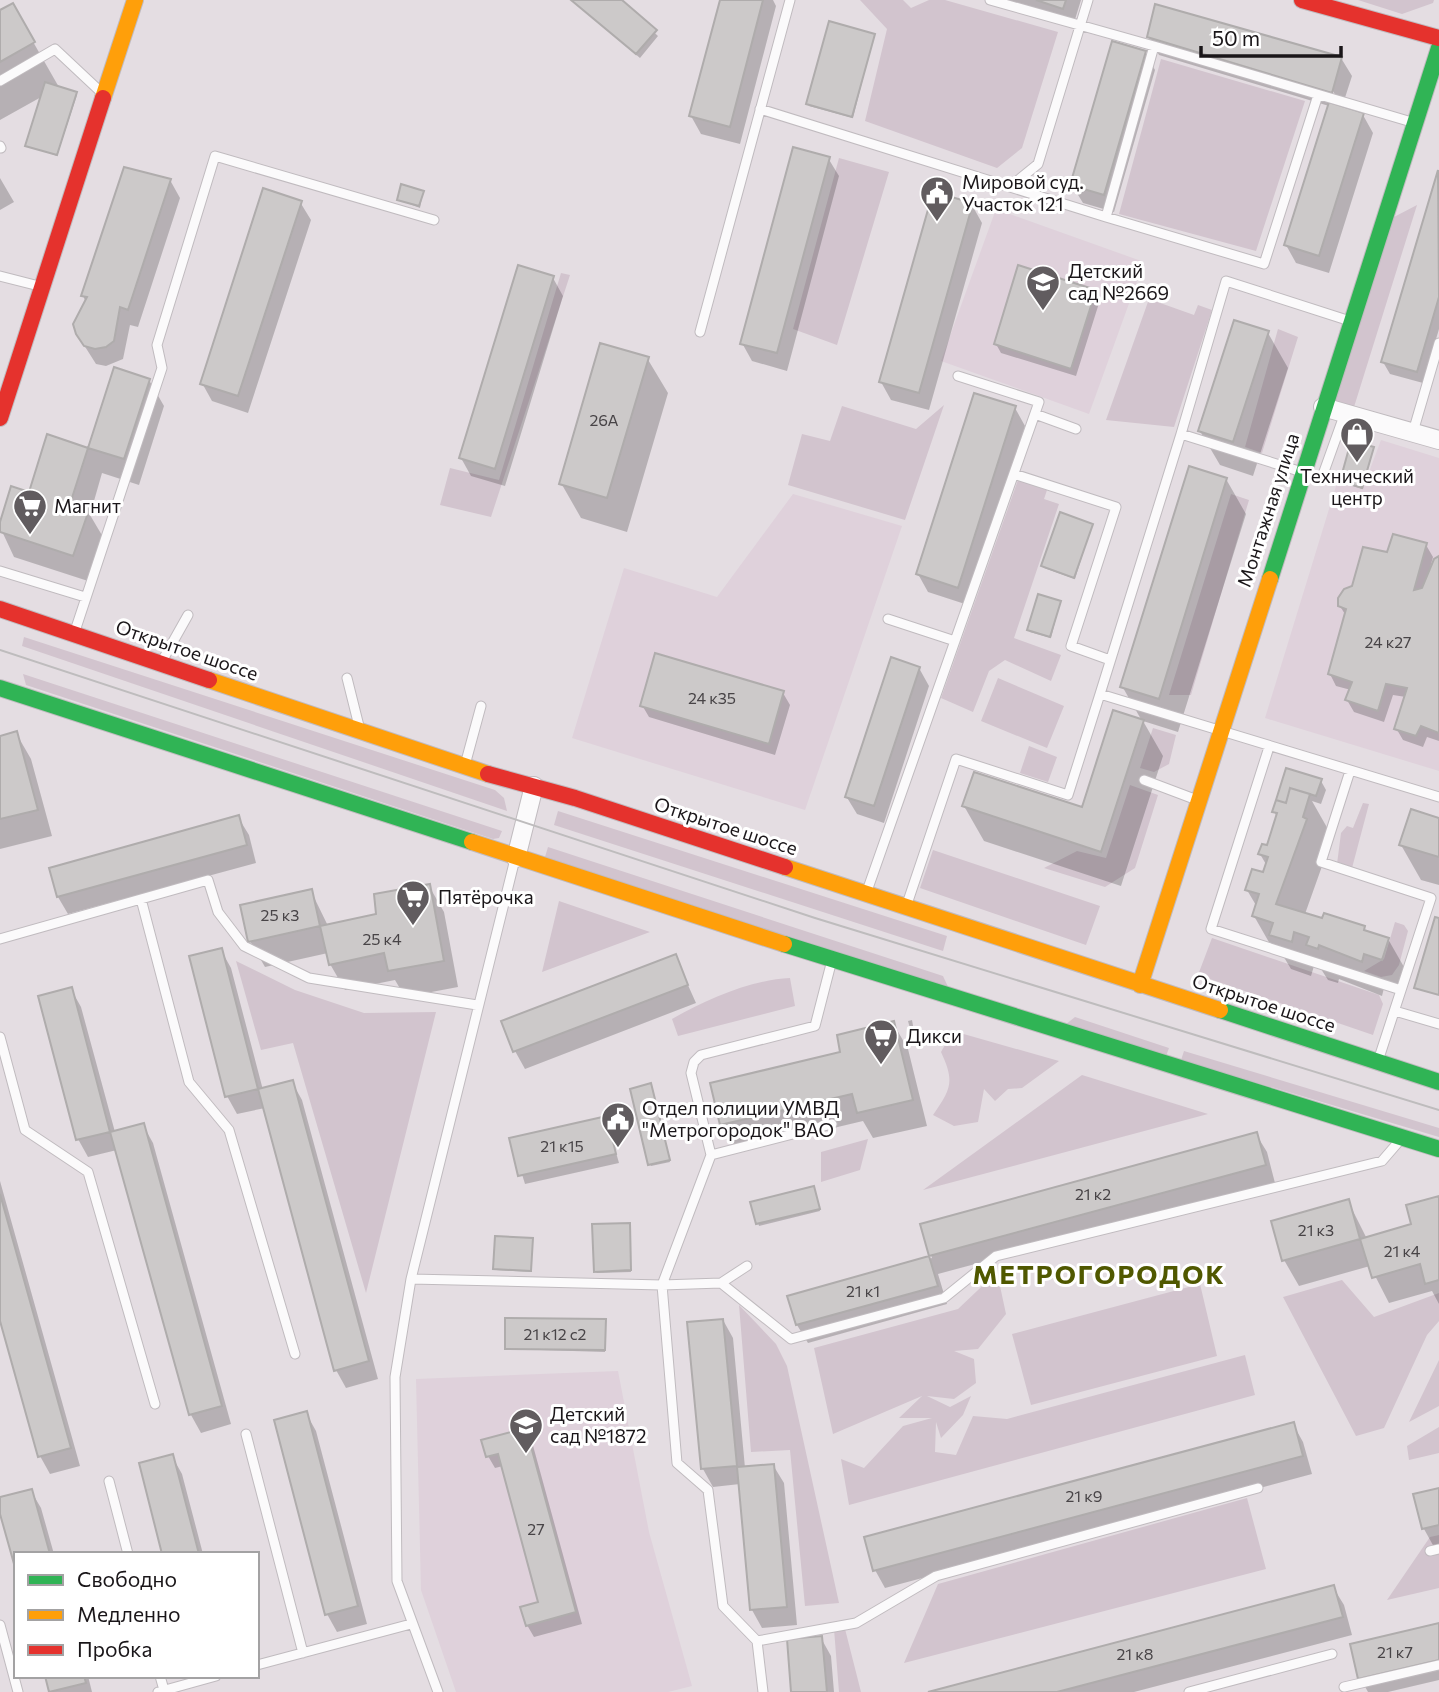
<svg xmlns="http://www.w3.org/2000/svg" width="1439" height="1692" viewBox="0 0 1439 1692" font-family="Commissioner,sans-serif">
<rect width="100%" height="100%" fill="#e4dde2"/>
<path fill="#dfd1db" d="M996,209L1144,262L1089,414L941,361Z
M1381,440L1439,458V771L1265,718L1337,483L1363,488Z
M793,494L902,526L805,810L572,738L624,568L717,597Z
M618,1371L649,1532L692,1686L668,1692H456L421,1590L416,1379Z"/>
<path fill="#d2c4ce" d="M860,0H903L911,8L929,0H945L1058,32L1022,148L997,168L865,121L887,29Z
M1358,0H1434L1433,3L1402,14Z
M1161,59L1305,101L1256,251L1119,214Z
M839,158L889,172L837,345L793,329Z
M1417,205L1354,407L1335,401L1394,217Z
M561,273L570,275L491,517L440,505L450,468L499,480Z
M1149,299L1194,315L1198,305L1212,310L1174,427L1106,420Z
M1278,329L1298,337L1262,453L1245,447Z
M944,405L905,520L788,485L802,434L830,441L842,406L916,429Z
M1018,480L1047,490L1044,499L1059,504L1014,638L1061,655L1051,681L1005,660L989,671L973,712L941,698Z
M1231,494L1249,500L1191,695H1169Z
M24,637L495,790L504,798L507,811L22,646Z
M23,674L502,831L499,838L493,839L26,685Z
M998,678L1064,706L1047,748L981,721Z
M1153,728L1176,735L1169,764L1154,772L1140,768Z
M1029,746L1057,757L1048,782L1020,773Z
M1130,785L1158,795L1135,868L1105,887L1044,868L1077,851L1106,858Z
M1363,803L1369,804L1352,868L1337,864L1341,833L1347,826L1353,828Z
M558,811L947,936L943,951L554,825Z
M548,847L943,976L949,989L545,857Z
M933,850L1100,906L1086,945L920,888Z
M559,901L650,932L542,972Z
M1395,922L1404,925L1408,931L1399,965L1392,975L1381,977L1364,971L1384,959Z
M1212,938L1379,995L1383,1004L1373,1035L1198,975Z
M236,961L295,990L364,1013L436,1012L366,1293L293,1043L261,1050Z
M790,978L795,1006L678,1036L672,1019C707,999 750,980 790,978Z
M1075,1017L1169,1048L1166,1056L1065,1025Z
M953,1031L1059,1061L1022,1088L1008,1089L995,1101L984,1089L978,1122L954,1126L933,1115C951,1089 955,1082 941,1052Z
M1184,1051L1439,1128V1137L1181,1060Z
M1082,1075L1208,1114L923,1190Z
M868,1139L860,1170L821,1182V1152Z
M997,1272L1006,1314L978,1349L954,1351L974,1359L976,1383L954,1399L927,1396L950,1407L971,1396L963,1415L941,1438L936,1422L935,1452L956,1455L973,1416L1007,1419L1245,1355L1255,1395L849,1505L841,1459L864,1468L903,1426L932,1418H899L922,1396L833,1434L814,1348L958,1309Z
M1342,1280L1374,1317L1439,1293V1321L1427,1335L1384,1428L1356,1436L1283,1297Z
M1200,1284L1217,1356L1031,1405L1012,1334Z
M739,1305L776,1344L787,1366L839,1603L805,1606L790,1450L751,1452Z
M1439,1360V1406L1409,1422Z
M1439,1427V1453L1409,1460L1407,1446Z
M1247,1498L1266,1569L904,1663L938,1584Z
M1439,1535V1588L1387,1600L1430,1537Z
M844,1625L861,1692H839L834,1629Z"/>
<path fill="#0003" d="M571,0H619L658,36L640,58Z
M721,0H773L776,6L740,144L701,134L691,116Z
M992,0H1081L1073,26Z
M12,5L60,89L77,95L57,156L27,145L43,96L0,120V12Z
M874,35L853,118L809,106L808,104Z
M1149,37L1341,58L1352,76L1342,107L1329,84L1326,86L1338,107L1363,115L1373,133L1329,273L1296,263L1286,245L1329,106L1159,55Z
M1145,52L1155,70L1114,212L1083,203L1072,185Z
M828,158L839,176L787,371L752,361L742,343Z
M1439,172V329L1423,383L1390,374L1383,362Z
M0,178L14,202L0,210Z
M170,180L180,198L138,327L130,325L123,359L106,366L96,364L77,334L86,302L83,296Z
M423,192L420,208L399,200Z
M300,202L311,220L248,413L212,401L202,383Z
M972,205L982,223L929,410L891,400L881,382Z
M553,278L563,296L505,486L471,476L461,458Z
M1095,291L1100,300L1076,376L1001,353L996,344Z
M1268,333L1288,368L1253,476L1220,465L1200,431Z
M647,358L668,393L627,532L581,518L561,483Z
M149,380L164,406L139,485L102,473L90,515L103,537L88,581L14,557L0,527L30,494L49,436L90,450Z
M1015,408L1025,426L968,605L928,592L918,574Z
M1373,449L1363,489L1343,483L1342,481Z
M1226,479L1246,514L1178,732L1143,721L1163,756L1121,886L984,841L964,806L1083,809L1142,721L1122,686Z
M1092,525L1075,579L1044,568L1042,566Z
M1426,545L1433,557L1430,568L1439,558V741L1427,737L1423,747L1403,740L1396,728L1406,697L1393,695L1384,722L1354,712L1347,700L1351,690L1336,686L1330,674L1346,616L1340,606L1388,554Z
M1060,603L1051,638L1030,632L1029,630Z
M919,668L929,686L884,823L857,814L846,796Z
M783,693L790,705L775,755L649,717L642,705Z
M16,733L31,759L52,836L0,849V737Z
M1321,781L1326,790L1321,804L1312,801L1329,831L1326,855L1305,914L1364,927L1367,933L1388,939L1408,974L1402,994L1384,988L1382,996L1339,979L1338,983L1328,980L1321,969L1314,966L1311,976L1291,969L1282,954L1274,951L1254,916L1257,907L1247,890L1265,874L1267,866L1260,854L1268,848L1277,817L1274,811Z
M238,817L249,835L256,863L68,914L58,897Z
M1439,820V885L1421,880L1401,845Z
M429,886L444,912L458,987L405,997L395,980L345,990L330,964L328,953L265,967L250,941L311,891L328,926L378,915Z
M221,950L231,968L263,1090L292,1082L302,1100L378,1379L346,1388L336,1370L265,1108L237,1114L227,1096Z
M675,956L696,1003L525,1069L515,1051Z
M71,989L81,1007L115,1132L143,1125L153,1143L231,1424L201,1433L191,1415L117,1150L88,1157L78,1139Z
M912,1020L914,1031L911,1032L908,1021Z
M893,1023L908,1049L927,1126L873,1138L863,1121L737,1151L722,1125L712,1085L842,1054Z
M651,1087L670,1162L651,1166L650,1164Z
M606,1117L619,1163L525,1184L511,1139Z
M1256,1134L1267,1152L1275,1183L938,1274L947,1304L808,1343L797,1325L790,1297L932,1258L922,1225Z
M0,1181L80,1466L50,1474L40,1456L0,1314Z
M815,1190L820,1211L759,1226L753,1203Z
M1439,1198V1304L1432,1291L1389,1303L1370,1266L1299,1286L1284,1260L1348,1201L1367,1239L1413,1225Z
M630,1227L631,1272L597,1273L595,1271Z
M532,1240V1272L496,1270L494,1268Z
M723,1320L733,1338L745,1468L773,1465L784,1483L797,1625L762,1628L752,1610L740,1484L713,1487L703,1469L689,1324Z
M606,1323L605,1352L506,1349Z
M306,1413L316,1431L367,1624L337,1632L327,1614Z
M1293,1424L1303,1442L1312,1474L885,1588L875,1570Z
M525,1430L532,1442L582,1624L534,1637L527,1625L540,1603L503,1466L495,1468L488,1456Z
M172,1456L182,1474L203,1554H164Z
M1439,1490V1545L1434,1547L1424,1529L1415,1496Z
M31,1491L41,1508L54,1554H16L0,1499Z
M1333,1587L1344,1605L1352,1635L1134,1692H935Z
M1439,1624V1680L1388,1692H1368L1360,1678Z
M821,1638L831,1656L834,1692H793Z
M47,1676H88L92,1692H51Z"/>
<path fill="#ccc9c9" stroke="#afacac" stroke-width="2" d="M571,0H622L657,30L636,54Z
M720,0H763L730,127L689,116Z
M1036,0H1066L1063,9Z
M13,3L35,42L0,62V10Z
M1155,4L1342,57L1332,93L1147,37Z
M829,21L875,34L852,117L806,104Z
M1112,41L1146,51L1104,195L1070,185Z
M45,82L77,92L57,155L25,146Z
M1329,102L1364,113L1319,256L1284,245Z
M793,147L830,157L777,353L740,344Z
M124,167L171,179L128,310L120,307L114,341L106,347L95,349L84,346L76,334L73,324L87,297L81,296Z
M1438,170L1439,297L1417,372L1381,362Z
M401,184L424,191L419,206L397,200Z
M263,188L302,201L238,396L200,384Z
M933,192L973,203L919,393L879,382Z
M518,265L554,276L495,469L459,458Z
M1018,265L1096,290L1071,369L994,344Z
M1234,320L1269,331L1233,442L1198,431Z
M600,343L649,357L607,498L559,484Z
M114,367L150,379L124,459L88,448Z
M974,393L1016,406L958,588L916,574Z
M47,434L88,448L70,504L89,510L73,556L0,532V522L11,486L29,492Z
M1351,441L1374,447L1362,488L1340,481Z
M1189,466L1227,478L1159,699L1120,687Z
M1060,512L1093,524L1074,578L1041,566Z
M1393,534L1427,543L1414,590L1422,588L1434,559L1439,556V733L1421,726L1416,736L1394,729L1407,688L1386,684L1378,711L1345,700L1352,682L1328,674L1346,609L1338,606V598L1344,589L1352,586L1363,547L1387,552Z
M1038,594L1061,601L1050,637L1027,630Z
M655,653L784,691L769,744L640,706Z
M891,657L920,667L874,806L845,797Z
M1113,710L1144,720L1101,852L962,806L974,772L1082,807Z
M17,731L38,810L0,819V736Z
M1286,768L1322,779L1316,796L1290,788L1286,803L1276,800Z
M1290,788L1310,794L1303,817L1307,819L1276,904L1322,918L1324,913L1365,926L1364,930L1389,938L1382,960L1364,954L1362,962L1319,945L1318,949L1306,945L1309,937L1294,932L1292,942L1269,935L1273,923L1252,916L1259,894L1245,890L1252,869L1263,872L1268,857L1258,854L1262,844L1267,845L1277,813L1272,812L1276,800L1286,803Z
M1411,809L1439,818V857L1399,845Z
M239,815L247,845L57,897L49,868Z
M430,884L444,961L388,971L384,953L329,965L320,926L376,914L374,894Z
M312,889L320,926L248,942L240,905Z
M1435,917L1439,918V995L1414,988Z
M222,948L258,1089L225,1097L189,956Z
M676,954L688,985L513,1052L501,1021Z
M72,987L110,1132L76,1140L38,996Z
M894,1021L913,1100L857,1113L852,1094L720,1125L710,1083L840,1052L837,1035Z
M293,1080L369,1361L334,1371L258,1089Z
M651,1083L670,1160L648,1165L630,1089Z
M607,1116L616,1154L518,1176L509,1138Z
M144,1123L222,1406L189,1415L110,1132Z
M1257,1132L1266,1165L929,1256L920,1224Z
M814,1186L820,1209L756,1224L750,1202Z
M0,1194L71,1448L38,1457L0,1321Z
M1439,1196V1280L1425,1284L1420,1264L1372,1278L1360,1239L1411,1224L1406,1205Z
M1349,1199L1360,1239L1282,1261L1271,1221Z
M630,1223L631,1270L594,1272L592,1224Z
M495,1236L533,1238L531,1271L493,1269Z
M929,1256L938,1286L796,1325L787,1296Z
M505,1318L606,1319L605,1350L505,1349Z
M723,1319L737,1466L701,1469L687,1322Z
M307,1411L358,1606L325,1615L274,1420Z
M1294,1422L1303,1456L873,1571L864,1537Z
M526,1428L576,1612L526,1626L520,1607L538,1602L498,1454L486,1457L481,1440Z
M173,1454L199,1554H162L139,1463Z
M774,1464L787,1607L750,1610L737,1467Z
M1439,1488V1525L1422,1529L1413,1494Z
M32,1489L50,1554H16V1571L0,1514V1497Z
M1334,1585L1343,1617L1057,1692H928Z
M1439,1623V1660L1358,1679L1350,1644Z
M822,1636L827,1692H791L787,1639Z
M45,1676H84L86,1683L49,1692Z"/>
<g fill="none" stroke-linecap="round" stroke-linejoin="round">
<g stroke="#c0bbbf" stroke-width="11">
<path id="lane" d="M990,0L1154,46
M0,81L55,49L103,94
M1318,95L1264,264L1106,217L1154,46L1415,123
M760,109L1106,217
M0,146L1,148
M1011,186L1038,164L1088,0
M0,276L39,286
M700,332L790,0
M1035,414L1076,429
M1413,432L1439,343
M1181,434L1226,281L1350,321
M1014,474L1116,507L1071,646L1110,660
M1321,480L1345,413
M0,571L85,597
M888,619L955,641
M74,634L162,368L157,345L215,156L434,220
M161,663L188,615
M347,678L359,726
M1100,694L1181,434L1302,472
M1269,747L1211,929L1401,990
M465,765L481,706
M1350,771L1321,862L1431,898L1378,1061
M1144,780L1197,800
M867,891L1039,402L958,376
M141,899L189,1082L229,1130L295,1354
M907,904L956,759L1068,795L1100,694L1439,797
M0,939L208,880L218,912L244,946L309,978L477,1005
M1395,1011L1439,1024
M0,1037L25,1130L88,1172L155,1404
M711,1155L691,1073L694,1062L701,1055L815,1026L832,960
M411,1279L662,1285L721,1283L747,1266
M721,1283L791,1339L944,1298L996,1256L1382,1161L1401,1139
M246,1434L303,1653
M109,1481L128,1554
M1430,1551L1439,1549
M0,1625L18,1692
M757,1641L856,1623L936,1576L1258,1488
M257,1665L411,1624
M160,1676L164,1690
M1344,1687L1439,1665
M158,1692L216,1676
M438,1692L397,1581L395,1377L411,1279L515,859
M763,1692L757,1641L723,1606L708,1490L677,1463L662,1285L711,1155L832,1124
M1189,1692L1332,1654"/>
</g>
<g stroke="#c0bbbf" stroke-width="20">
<path id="street" d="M1323,407L1439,440
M516,858L534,786"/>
</g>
<g stroke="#c0bbbf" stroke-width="18">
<path id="fast" d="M1270,579L1439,48
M0,688L472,842
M784,944L1439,1149
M1220,1010L1439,1082"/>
</g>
<g stroke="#c0bbbf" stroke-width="18">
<path id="slow" d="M103,98L135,0
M209,680L488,774
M472,842L784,944
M785,867L1220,1010
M1140,985L1270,579"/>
</g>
<g stroke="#c0bbbf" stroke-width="18">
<path id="jam" d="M1302,0L1439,38
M0,418L103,98
M0,609L209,680
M488,774L575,798L785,867"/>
</g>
<use href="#lane" stroke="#fbfafb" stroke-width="9"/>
<use href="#street" stroke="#fbfafb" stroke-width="18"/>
<use href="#fast" stroke="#30b455" stroke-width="16"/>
<use href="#slow" stroke="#ff9f0a" stroke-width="16"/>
<use href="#jam" stroke="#e5322d" stroke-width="16"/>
<path stroke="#bebcbd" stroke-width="2" d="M0,650L815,918L1439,1110"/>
</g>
<defs>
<g id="civic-pin" transform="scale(1.75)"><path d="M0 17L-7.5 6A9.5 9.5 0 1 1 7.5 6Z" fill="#615c5f" stroke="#fff"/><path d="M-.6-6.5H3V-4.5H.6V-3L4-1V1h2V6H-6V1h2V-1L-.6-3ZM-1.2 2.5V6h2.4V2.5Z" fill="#fff"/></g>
<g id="school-pin" transform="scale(1.75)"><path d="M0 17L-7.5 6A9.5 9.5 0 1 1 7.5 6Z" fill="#615c5f" stroke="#fff"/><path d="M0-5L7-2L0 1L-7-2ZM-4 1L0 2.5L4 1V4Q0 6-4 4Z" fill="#fff"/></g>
<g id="shop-pin" transform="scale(1.75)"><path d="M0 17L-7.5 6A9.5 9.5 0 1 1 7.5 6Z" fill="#615c5f" stroke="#fff"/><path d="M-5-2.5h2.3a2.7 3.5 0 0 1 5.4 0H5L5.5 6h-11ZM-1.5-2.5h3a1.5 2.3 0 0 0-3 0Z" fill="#fff"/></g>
<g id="supermarket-pin" transform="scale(1.75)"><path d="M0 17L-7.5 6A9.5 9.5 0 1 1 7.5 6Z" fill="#615c5f" stroke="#fff"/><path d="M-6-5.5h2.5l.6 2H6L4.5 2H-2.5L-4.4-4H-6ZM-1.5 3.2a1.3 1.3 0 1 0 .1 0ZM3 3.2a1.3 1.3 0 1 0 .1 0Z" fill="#fff"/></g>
</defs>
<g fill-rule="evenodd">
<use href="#civic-pin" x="937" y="193"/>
<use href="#school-pin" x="1043" y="282"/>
<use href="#shop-pin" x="1357" y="434"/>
<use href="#supermarket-pin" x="30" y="506"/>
<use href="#supermarket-pin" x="413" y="897"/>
<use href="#supermarket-pin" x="881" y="1036"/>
<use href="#civic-pin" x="618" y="1119"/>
<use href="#school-pin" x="526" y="1425"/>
</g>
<g text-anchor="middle" stroke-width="6" stroke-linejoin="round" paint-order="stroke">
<g font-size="16" fill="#484447">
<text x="604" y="426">26А</text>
<text x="1388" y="648">24 к27</text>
<text x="712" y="704">24 к35</text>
<text x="280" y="921">25 к3</text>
<text x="382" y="945">25 к4</text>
<text x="562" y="1152">21 к15</text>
<text x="1093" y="1200">21 к2</text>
<text x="1316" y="1236">21 к3</text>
<text x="1402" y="1257">21 к4</text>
<text x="863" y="1297">21 к1</text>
<text x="555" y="1340">21 к12 с2</text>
<text x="1084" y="1502">21 к9</text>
<text x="536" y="1535">27</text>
<text x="1395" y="1658">21 к7</text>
<text x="1135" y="1660">21 к8</text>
</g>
<g font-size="19" fill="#1a1619" stroke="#fff" text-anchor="start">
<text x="962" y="189">Мировой суд.<tspan x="962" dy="22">Участок 121</tspan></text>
<text x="1068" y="278">Детский<tspan x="1068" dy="22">сад №2669</tspan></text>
<text x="1357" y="483" text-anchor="middle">Технический<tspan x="1357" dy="22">центр</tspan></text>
<text x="54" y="513">Магнит</text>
<text x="438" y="904">Пятёрочка</text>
<text x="906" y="1043">Дикси</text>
<text x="642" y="1115">Отдел полиции УМВД<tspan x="642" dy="22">"Метрогородок" ВАО</tspan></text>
<text x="550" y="1421">Детский<tspan x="550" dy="22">сад №1872</tspan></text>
</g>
<g font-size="19" fill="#1a1619" stroke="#fff">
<text transform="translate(1268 510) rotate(-72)" y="7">Монтажная улица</text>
<text transform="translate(187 650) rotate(19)" y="7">Открытое шоссе</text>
<text transform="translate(726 826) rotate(18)" y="7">Открытое шоссе</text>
<text transform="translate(1264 1003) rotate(18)" y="7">Открытое шоссе</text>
</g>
<g font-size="26" font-weight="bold" letter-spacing="2" fill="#505800" stroke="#fff">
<text x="1099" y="1284">МЕТРОГОРОДОК</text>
</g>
</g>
<rect x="14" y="1552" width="245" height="126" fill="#ffffff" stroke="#a3a2a3" stroke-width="2"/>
<rect x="28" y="1575" width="35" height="10" fill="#30b455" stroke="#a3a2a3" stroke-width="2"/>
<text x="77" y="1587" font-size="21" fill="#1a1619">Свободно</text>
<rect x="28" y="1610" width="35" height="10" fill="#ff9f0a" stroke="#a3a2a3" stroke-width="2"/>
<text x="77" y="1622" font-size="21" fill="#1a1619">Медленно</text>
<rect x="28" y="1645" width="35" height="10" fill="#e5322d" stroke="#a3a2a3" stroke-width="2"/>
<text x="77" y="1657" font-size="21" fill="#1a1619">Пробка</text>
<path d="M1201 46v10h140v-10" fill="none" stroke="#1a1619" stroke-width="3.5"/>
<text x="1212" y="46" font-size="21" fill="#1a1619" stroke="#ffffff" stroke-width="5" paint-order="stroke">50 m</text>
</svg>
